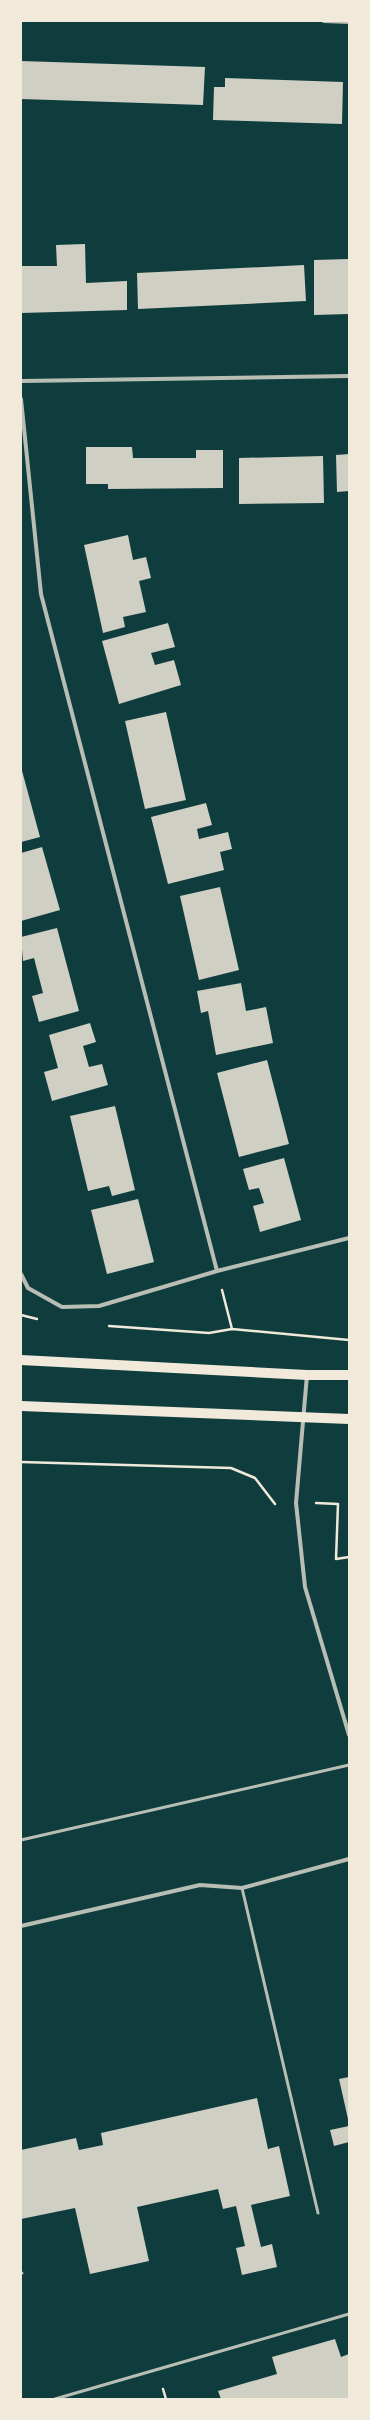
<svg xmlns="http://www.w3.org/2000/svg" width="370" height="2420" viewBox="0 0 370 2420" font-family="Raleway,sans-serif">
<rect width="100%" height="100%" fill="#0f3d3e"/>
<path fill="#cfcfc3" d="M21,61L205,67L203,105L21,99Z
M225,78L343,82L342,124L213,120L214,87H225Z
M85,244L86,283L127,281V310L21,313V266H57L56,245Z
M349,259V314L314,315V260Z
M304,265L306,301L138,309L137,273Z
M86,447H132L133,458H196V450H223V488L108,489V484H86Z
M349,454V491L337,492L336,455Z
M323,456L324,503L239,504V458Z
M128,535L133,560L146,557L151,578L139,581L146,612L123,617L125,627L103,633L84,545Z
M168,623L175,647L151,653L155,665L174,660L181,685L119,704L102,641Z
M166,712L186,800L145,809L125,721Z
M21,767L40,837L21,842Z
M206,803L212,825L197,829L199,839L228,832L232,849L220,852L224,870L168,884L151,817Z
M42,847L60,910L21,921V853Z
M220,887L239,970L199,980L180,896Z
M57,928L79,1011L39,1022L32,996L43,993L34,958L23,961L21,937Z
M241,983L246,1011L266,1007L273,1043L216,1055L208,1011L201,1013L197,991Z
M90,1023L96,1042L83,1046L89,1067L102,1064L108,1085L52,1101L44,1072L58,1068L49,1035Z
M267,1060L289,1144L239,1157L217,1073Z
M115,1106L135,1190L112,1196L109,1186L88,1191L70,1116Z
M284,1158L301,1220L260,1232L253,1206L264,1203L259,1188L249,1190L243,1169Z
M138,1199L154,1262L107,1274L91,1210Z
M349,2077V2119H348L339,2079Z
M257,2098L268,2149L279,2146L290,2196L251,2205L261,2247L272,2244L277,2267L242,2275L236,2248L245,2246L236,2206L223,2209L218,2189L137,2207L149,2261L90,2274L75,2208L21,2219V2150L76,2138L79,2150L103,2145L101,2133Z
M349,2126V2142L334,2146L330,2130Z
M335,2339L341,2357L349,2354V2399H221L218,2391L277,2374L272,2357Z"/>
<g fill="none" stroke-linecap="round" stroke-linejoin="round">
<path stroke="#f1e9da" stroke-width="2.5" d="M222,1290L232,1329L349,1340
M21,1315L37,1319
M109,1326L209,1333L232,1329
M21,1462L231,1468L255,1478L275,1504
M316,1503L338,1504L336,1559L349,1557
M163,2389L166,2399"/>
<path stroke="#b8beb3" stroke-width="3" d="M21,1840L349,1765
M242,1888L318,2213
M21,2273H22
M55,2399L349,2314"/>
<path stroke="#b8beb3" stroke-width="4" d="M324,21L349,22
M21,381L349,376
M21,399L41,594L217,1271
M21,1274L28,1288L62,1307L99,1306L217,1271L349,1238
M307,1375L296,1503L305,1587L349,1735
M21,1926L200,1885L242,1888L349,1859"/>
<path stroke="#f1e9da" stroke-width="10" d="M21,1360L307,1375H349
M21,1406L349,1419"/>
</g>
<rect width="370" height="2420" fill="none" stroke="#f1e9da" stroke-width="44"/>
</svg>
